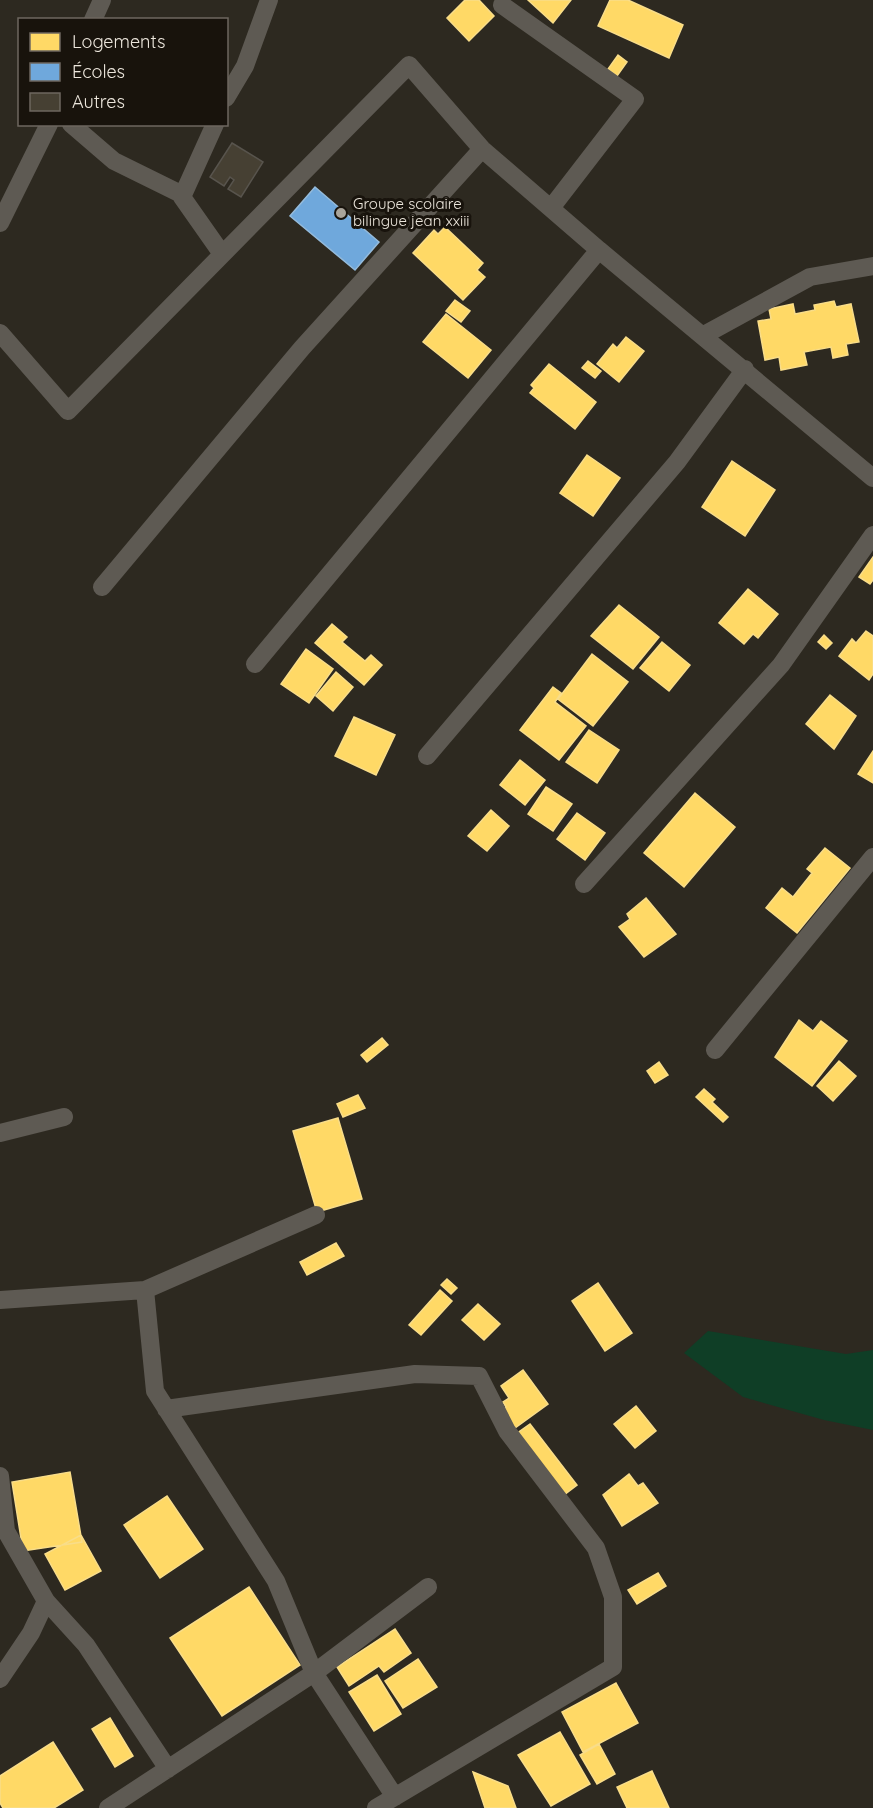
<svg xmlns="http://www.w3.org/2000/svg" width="873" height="1808" viewBox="0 0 873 1808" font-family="Quicksand,sans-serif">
<rect width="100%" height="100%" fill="#2d2920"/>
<path fill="#0f3e26" d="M708,1331L846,1354L873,1350V1430L824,1420L743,1397L684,1353Z"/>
<path fill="#ffd966" stroke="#f9dd89" stroke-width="1.5" d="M465,0H479L494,16L469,41L447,18Z
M528,0H571L553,23Z
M610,0H628L683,25L669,58L598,26Z
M618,55L627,62L617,76L608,69Z
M445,227L483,263L477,270L485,277L463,300L413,253L434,230L438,234Z
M455,300L470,311L461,322L446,311Z
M834,301L836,307L851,304L859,342L846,344L848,355L833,358L831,347L804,352L807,365L781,370L779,357L765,360L758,321L771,319L769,309L793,304L795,314L815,310L814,305Z
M446,314L491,350L468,378L423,342Z
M626,337L644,351L619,382L597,364L613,344L617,348Z
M588,361L601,371L595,378L582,368Z
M549,364L596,402L575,429L530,393L534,388L531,385Z
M587,455L620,478L593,516L560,493Z
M732,461L775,490L745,536L702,507Z
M873,557V580L870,584L859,577Z
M748,589L778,614L758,638L753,634L744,644L719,623Z
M619,605L659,637L633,669L591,636Z
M332,624L347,637L342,642L365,661L371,655L382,665L364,685L315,643Z
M866,631L873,636V674L869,680L839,656L852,639L856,643Z
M824,635L832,643L826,649L818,642Z
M662,642L690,665L669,691L640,668Z
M306,649L333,669L309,703L281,684Z
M592,654L628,682L593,726L558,699Z
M336,672L353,687L333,711L316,696Z
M553,687L561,693L555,702L586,726L559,760L520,730Z
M830,695L856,716L834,749L806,724Z
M354,717L395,735L376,775L335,756Z
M589,730L619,750L597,783L566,762Z
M873,751V783L858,774Z
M520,760L545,780L525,805L500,785Z
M546,787L572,804L553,831L528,814Z
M695,793L735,827L684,887L644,853Z
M491,810L509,826L487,851L468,836Z
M577,813L605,833L585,860L557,839Z
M825,848L850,868L797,933L766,908L782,888L793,897L812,873L807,869Z
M646,898L676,934L644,957L619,927L630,919L627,914Z
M799,1020L813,1031L821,1021L847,1041L812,1086L775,1057Z
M382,1038L388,1045L367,1062L361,1055Z
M839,1061L856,1076L833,1101L817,1086Z
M659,1062L668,1075L655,1083L647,1071Z
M704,1089L715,1099L712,1102L728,1117L723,1122L696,1097Z
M358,1095L365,1108L343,1117L337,1104Z
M338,1118L362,1199L317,1212L293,1131Z
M336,1243L344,1256L307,1275L300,1262Z
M447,1279L457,1288L451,1294L441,1285Z
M598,1283L632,1333L605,1351L572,1301Z
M440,1290L452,1301L421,1335L409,1325Z
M478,1304L500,1324L484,1340L462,1320Z
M523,1370L548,1404L515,1428L502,1411L506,1407L503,1402L509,1398L501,1386Z
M636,1406L656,1431L635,1448L614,1424Z
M530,1424L577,1485L564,1495L516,1434Z
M70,1472L82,1542L23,1551L12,1482Z
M629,1474L638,1486L643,1483L658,1503L622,1526L603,1495Z
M167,1496L203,1549L160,1578L124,1525Z
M81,1535L101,1571L65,1590L45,1554Z
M658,1573L666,1586L637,1604L628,1590Z
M249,1587L300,1665L222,1716L170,1638Z
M395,1629L411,1653L384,1672L379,1666L349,1686L337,1667Z
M418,1659L437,1687L403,1708L385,1681Z
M377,1675L401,1714L374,1731L349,1692Z
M616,1683L638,1723L583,1752L562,1712Z
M110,1718L133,1756L115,1767L92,1729Z
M560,1732L590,1784L551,1806L518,1755Z
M53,1742L83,1790L54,1808H3L0,1803V1776Z
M599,1744L615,1774L597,1784L580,1755Z
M652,1771L669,1808H627L617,1787Z
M473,1772L508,1786L516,1808H485Z"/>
<path fill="#6fa8dc" stroke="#94bbdc" stroke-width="1.5" d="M315,187L379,242L355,270L290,216Z"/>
<path fill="#464033" stroke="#58544d" stroke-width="1.5" d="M232,143L263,162L241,197L228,189L234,180L230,177L224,186L210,177Z"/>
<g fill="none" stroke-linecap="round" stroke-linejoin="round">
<path stroke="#5e5a53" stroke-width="18" d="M502,5L635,99L551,208
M93,20L102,0
M226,98L245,66L269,0
M71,124L114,161L183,195
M215,124L182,197L222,254
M0,223L49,124
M599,250L873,478
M0,333L68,411L409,65L482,149L599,250L255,664
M704,335L810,277L873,266
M102,587L302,348L482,149
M427,756L677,462L745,369
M584,884L781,665L873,535
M715,1050L873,857
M0,1133L64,1117
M0,1300L145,1290L316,1215
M166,1409L415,1374L479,1376L507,1431L596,1548L613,1597V1667L376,1808
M0,1476L6,1531L46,1601L86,1645L168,1769
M0,1679L31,1633L46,1601
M395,1797L314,1673L428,1587
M108,1808L314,1673L276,1581L155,1391L145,1290"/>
</g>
<circle fill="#a9a49a" stroke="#18130c" stroke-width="2" cx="341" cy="213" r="6"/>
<g text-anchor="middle" stroke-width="6" stroke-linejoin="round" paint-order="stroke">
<g font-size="15" fill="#ece6dc" stroke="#18130c" text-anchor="start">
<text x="353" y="209">Groupe scolaire<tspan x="353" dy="17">bilingue jean xxiii</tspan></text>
</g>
</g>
<rect x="18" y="18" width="210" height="108" fill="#18130c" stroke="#6d675f" stroke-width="1.5"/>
<rect x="30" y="33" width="30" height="18" fill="#ffd966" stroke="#6d675f" stroke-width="1.5"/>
<text x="72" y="48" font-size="18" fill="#ece6dc">Logements</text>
<rect x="30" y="63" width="30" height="18" fill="#6fa8dc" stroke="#6d675f" stroke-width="1.5"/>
<text x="72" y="78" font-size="18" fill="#ece6dc">Écoles</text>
<rect x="30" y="93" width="30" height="18" fill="#464033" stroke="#6d675f" stroke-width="1.5"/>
<text x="72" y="108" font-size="18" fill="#ece6dc">Autres</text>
</svg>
